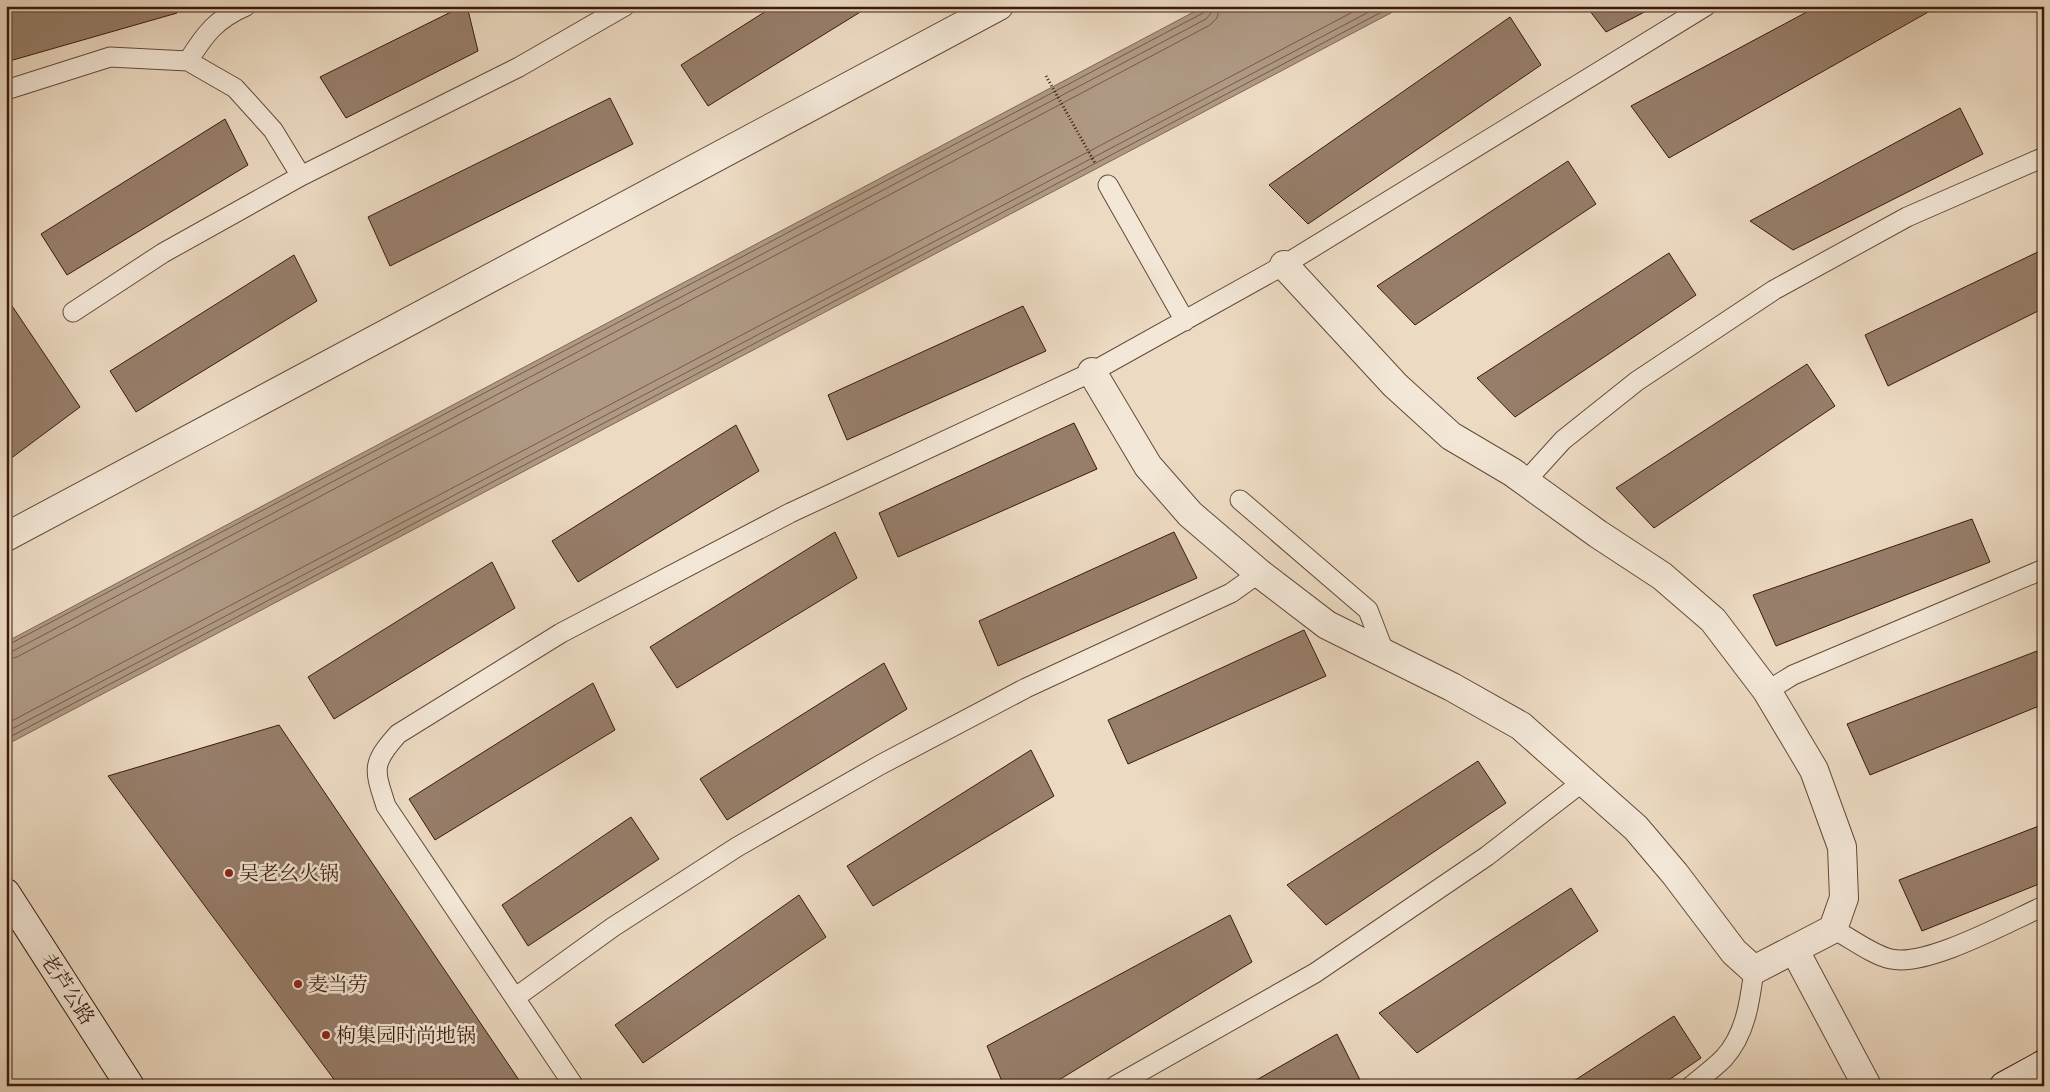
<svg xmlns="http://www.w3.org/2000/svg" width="2050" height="1092" viewBox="0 0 2050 1092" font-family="'Gentium Book Plus','Noto Serif SC',serif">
<rect width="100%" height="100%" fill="#ecdac2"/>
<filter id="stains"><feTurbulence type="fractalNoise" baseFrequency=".004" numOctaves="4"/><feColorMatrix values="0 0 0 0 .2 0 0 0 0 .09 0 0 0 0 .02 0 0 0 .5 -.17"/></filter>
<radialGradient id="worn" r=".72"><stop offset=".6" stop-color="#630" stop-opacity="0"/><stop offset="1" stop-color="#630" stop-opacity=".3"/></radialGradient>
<path fill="#af9984" stroke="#806654" d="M1205,6H1404L6,745V642Z"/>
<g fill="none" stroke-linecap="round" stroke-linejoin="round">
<path stroke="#745a48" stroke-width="1" d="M6,646L1203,13L1206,6
M6,652L13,651L1206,19L1211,13L1213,6
M6,660L17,657L1210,25L1217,18L1220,6
M6,724L1364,6
M6,732L1380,6
M6,739L1393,6"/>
</g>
<path fill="#977e6b" stroke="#3a1a0c" d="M6,6H176L177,13L6,62Z
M463,6H467L478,51L346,118L320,77Z
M774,6H870L708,106L681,65Z
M1586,6H1656L1606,32Z
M1818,6H1939L1669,158L1631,106Z
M1510,17L1541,65L1308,224L1269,185Z
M610,98L633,144L390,266L368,217Z
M1960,108L1983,154L1793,250L1750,221Z
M225,119L248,165L67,275L41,234Z
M1568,161L1596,204L1415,325L1377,286Z
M2044,249V308L1888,386L1865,335Z
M1669,253L1696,295L1515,417L1477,378Z
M294,255L317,301L136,412L110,371Z
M6,297L80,407L6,462Z
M1023,306L1046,351L847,440L828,395Z
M1807,364L1835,406L1654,528L1616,488Z
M1074,423L1097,469L898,557L879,513Z
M736,425L759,471L578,582L552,541Z
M1972,519L1990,562L1776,646L1753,595Z
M835,532L857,578L677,688L650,647Z
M1174,532L1197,578L998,666L979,621Z
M492,562L515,608L334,719L308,677Z
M1304,630L1326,676L1128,764L1108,720Z
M2037,651L2044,671V704L1870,775L1847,724Z
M884,663L907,709L727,820L700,779Z
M593,683L615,730L435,840L409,799Z
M279,725L523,1086H339L108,776Z
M1031,750L1054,796L873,906L847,866Z
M1478,761L1506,803L1326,925L1287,885Z
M631,817L659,859L528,946L502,905Z
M2044,824V882L1922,931L1899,880Z
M1571,888L1598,931L1417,1053L1379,1013Z
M799,895L826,937L643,1063L615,1025Z
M1230,915L1252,962L1049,1086H1004L987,1046Z
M1674,1016L1701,1058L1660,1086H1566Z
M1337,1034L1360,1080L1350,1086H1246Z"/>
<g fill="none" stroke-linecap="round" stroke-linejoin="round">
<g stroke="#664a3a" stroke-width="21">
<path id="lane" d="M188,61C205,34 216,19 246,6
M6,90L110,57L188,61L235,88L273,130L301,176L519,67L625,6
M1108,185L1185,321
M73,312L163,253L301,176
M1525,482L1563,440L1637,381L1774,290L1907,217L2044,157
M1240,500L1368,610L1385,654
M1767,691L1793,675L2044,569
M1833,929C1849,937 1874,956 1891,959C1927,967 2008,922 2044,906
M516,997L613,927L737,847L880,765L1026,688L1231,593L1259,573
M574,1086L386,806C374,769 371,764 398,734L561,633L790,513L1092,372L1284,265L1706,6
M1115,1086L1315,973L1487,856L1585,780
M1691,1086C1702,1077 1714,1068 1724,1058C1746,1034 1750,1000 1754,970"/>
</g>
<g stroke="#664a3a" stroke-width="30">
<path id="street" d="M1092,372L1148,466L1190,514L1259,573L1327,625L1452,687L1521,726L1636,828L1675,874L1734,952L1754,970L1833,929L1844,898L1842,847L1814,770L1767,691L1713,620L1662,576L1598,534L1512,472L1451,436L1395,385L1284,265
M6,537L999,6
M1794,949L1867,1086"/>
</g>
<g stroke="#3a1a0c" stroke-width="30">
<path id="secondary" d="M6,893L130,1086
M2004,1086L2044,1064"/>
</g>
<path stroke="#3a1a0c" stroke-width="3" stroke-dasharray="1 2.5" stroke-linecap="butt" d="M1046,76L1095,163"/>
<use href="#lane" stroke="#f3e7d7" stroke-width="19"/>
<use href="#street" stroke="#f3e7d7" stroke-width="28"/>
<use href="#secondary" stroke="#f3e7d7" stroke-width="28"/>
</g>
<g fill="#8f2418" stroke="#f3e7d7" stroke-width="2">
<circle cx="229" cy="873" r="5"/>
<circle cx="298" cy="984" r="5"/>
<circle cx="326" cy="1035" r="5"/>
</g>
<g text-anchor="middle" stroke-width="5" stroke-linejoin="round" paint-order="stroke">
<g font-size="20" fill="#3a1a0c" stroke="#f3e7d7" text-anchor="start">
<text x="239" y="880">吴老幺火锅</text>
<text x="308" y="991">麦当劳</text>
<text x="336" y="1042">枸集园时尚地锅</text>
</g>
<g font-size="20" fill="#3a1a0c" stroke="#f3e7d7">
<text transform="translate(68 989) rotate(57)" y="7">老芦公路</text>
</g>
</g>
<rect width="2050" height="1092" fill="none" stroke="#ecdac2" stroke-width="25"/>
<rect x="8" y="8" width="2035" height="1077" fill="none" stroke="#3a1a0c" stroke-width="2.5"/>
<rect x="12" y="12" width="2025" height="1067" fill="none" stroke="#3a1a0c"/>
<rect width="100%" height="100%" filter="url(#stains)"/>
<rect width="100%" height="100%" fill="url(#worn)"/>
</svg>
